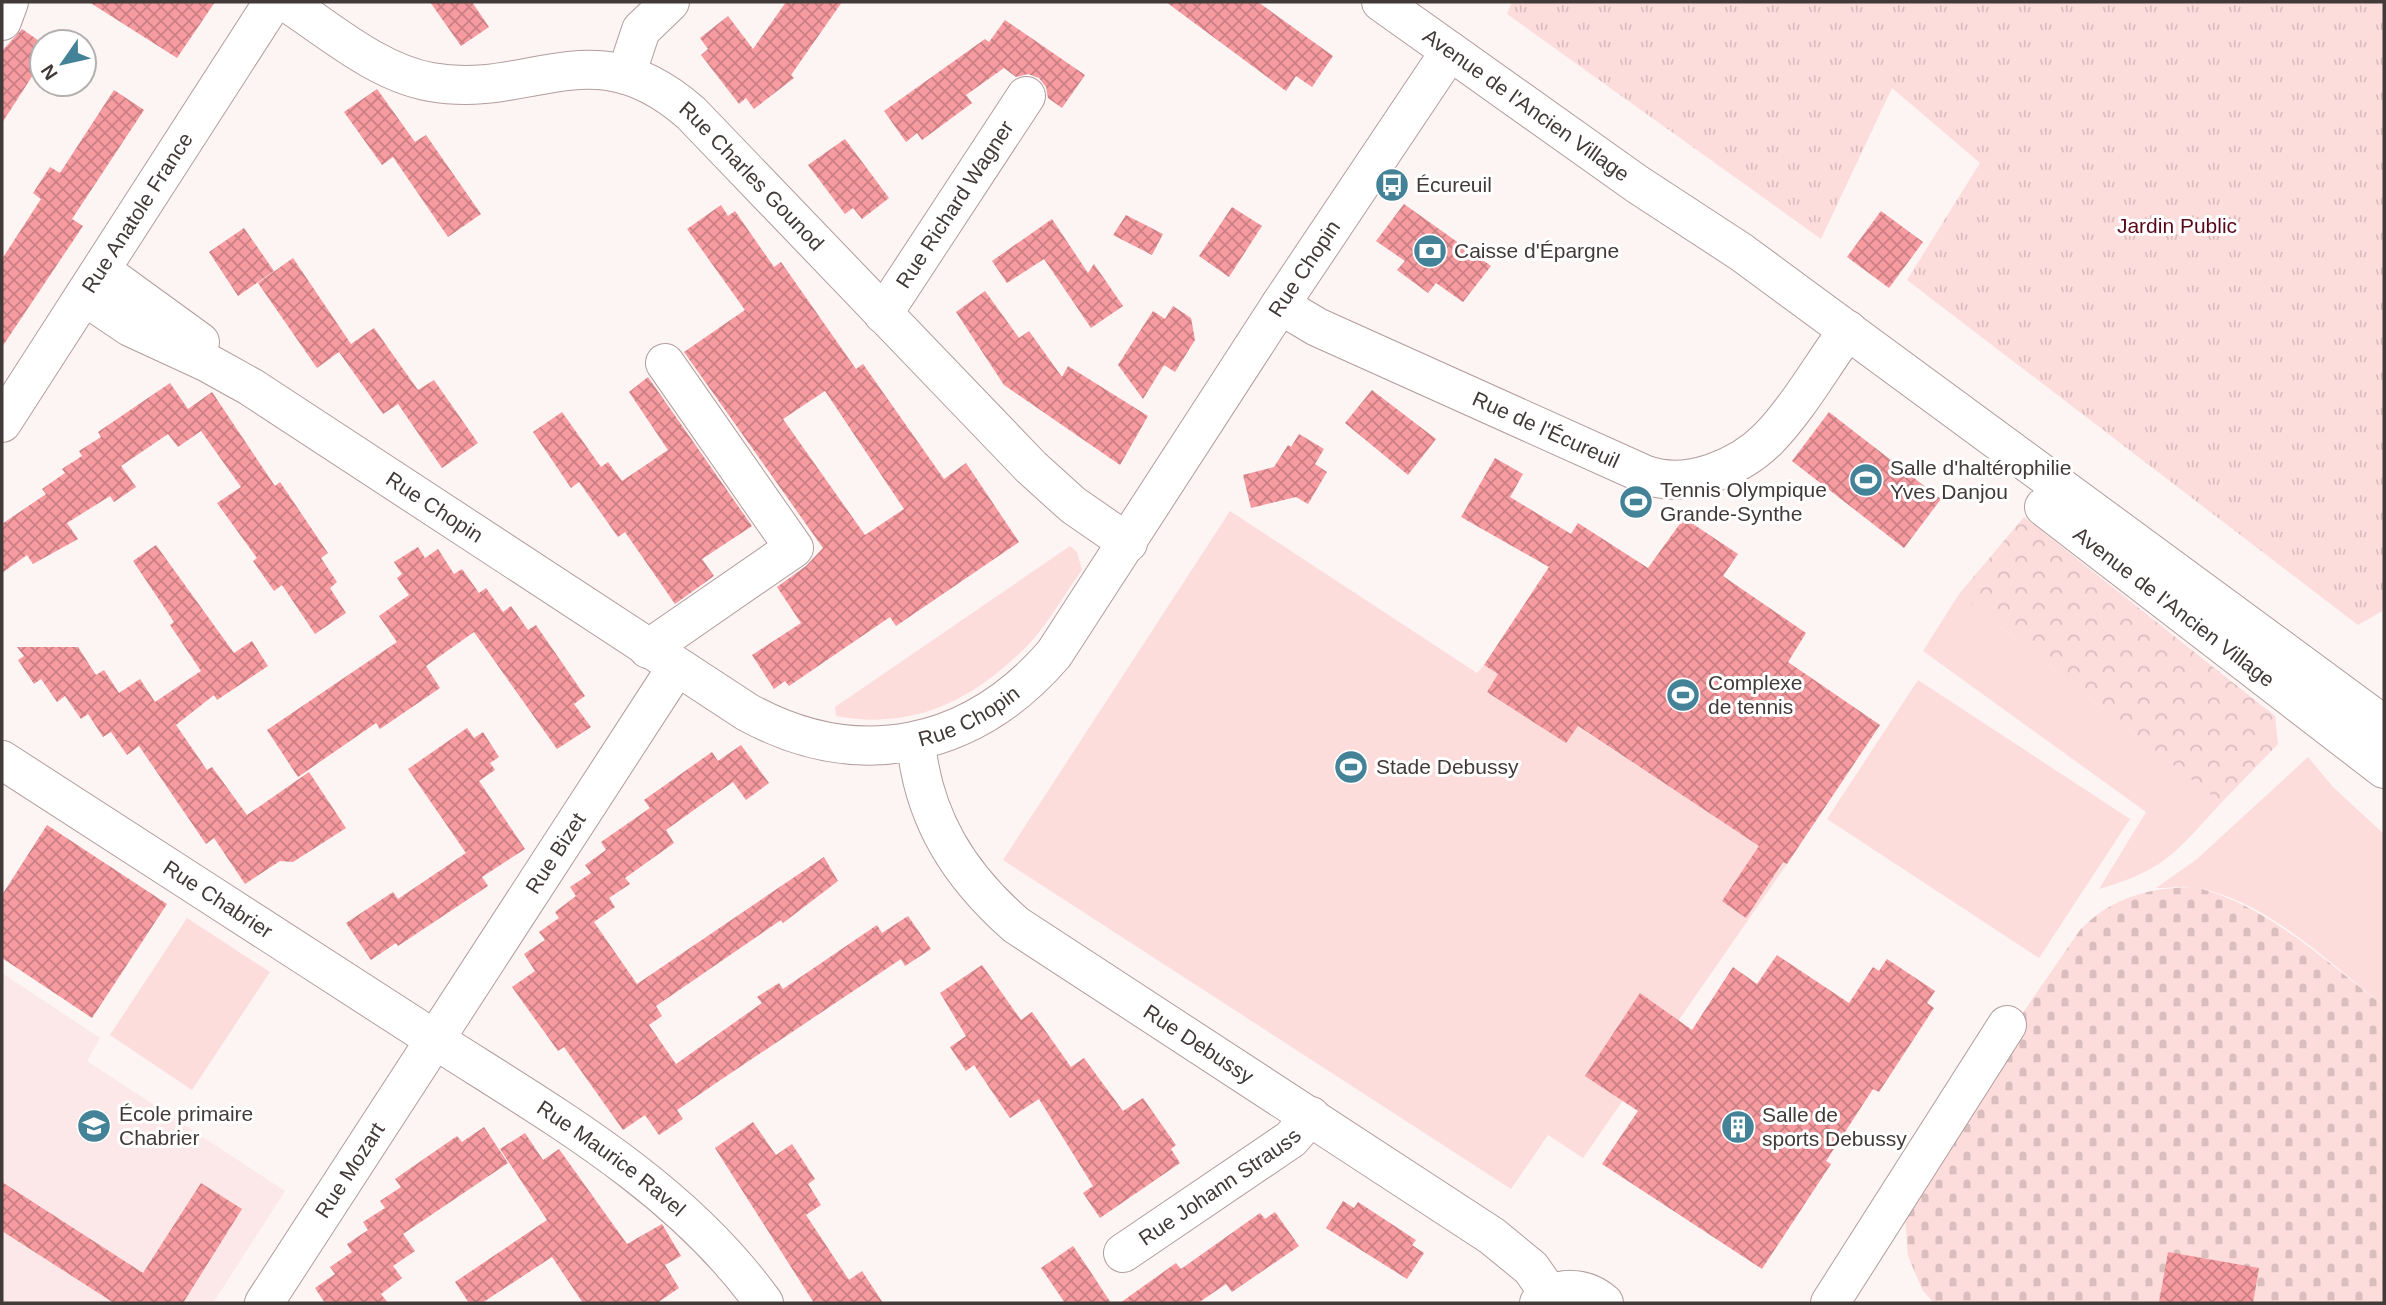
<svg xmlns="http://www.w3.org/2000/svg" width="2386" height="1305" viewBox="0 0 2386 1305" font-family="Helvetica,sans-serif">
<defs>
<pattern id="forest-crowns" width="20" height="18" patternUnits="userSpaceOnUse" patternTransform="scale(1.75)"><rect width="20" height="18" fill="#fddcdc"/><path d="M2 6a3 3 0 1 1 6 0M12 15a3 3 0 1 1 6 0" fill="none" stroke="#dabebe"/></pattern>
<pattern id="cemetery-stones" width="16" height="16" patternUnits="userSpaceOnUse" patternTransform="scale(1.75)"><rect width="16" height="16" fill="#fddcdc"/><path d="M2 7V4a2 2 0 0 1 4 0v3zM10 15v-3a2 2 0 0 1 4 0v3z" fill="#dabebe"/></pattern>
<pattern id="park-tufts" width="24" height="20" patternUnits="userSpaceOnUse" patternTransform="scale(1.75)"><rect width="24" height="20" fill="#fddcdc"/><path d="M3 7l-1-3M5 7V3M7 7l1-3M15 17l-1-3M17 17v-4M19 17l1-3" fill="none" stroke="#dabebe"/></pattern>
<pattern id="building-cross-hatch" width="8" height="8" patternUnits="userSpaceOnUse" patternTransform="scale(1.75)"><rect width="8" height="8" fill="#f69b9f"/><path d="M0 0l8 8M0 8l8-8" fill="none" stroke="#c97f83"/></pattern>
</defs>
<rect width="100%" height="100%" fill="#fdf4f4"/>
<path fill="#fce8e8" d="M2,973L100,1038L87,1061L285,1191L213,1303H2Z"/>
<path fill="#fddcdc" d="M1230,511L1477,673L1484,665L1787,864L1583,1158L1548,1135L1511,1189L1003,860Z
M1070,546L1077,552L1082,570C1063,596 1045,630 1021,652C968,703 910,730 836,716L835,707Z
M1959,594L2221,803C2176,852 2165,870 2099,889L2146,812L1923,651Z
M1918,680L2130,819L2039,958L1827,819Z
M2308,757L2333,787L2384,834V1006C2329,963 2270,903 2199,888C2185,885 2169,888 2156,888L2197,859Z
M187,918L270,972L192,1090L110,1035Z"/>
<path fill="url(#forest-crowns)" d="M2024,517L2275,716L2278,744L2221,803L1959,594Z"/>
<path fill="url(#cemetery-stones)" d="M2195,887C2269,906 2325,961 2384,1006V1303H1934L1923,1291L1908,1256L1905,1216L2020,1017L2080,930C2113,896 2150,888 2195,887Z"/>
<path fill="url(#park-tufts)" d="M1512,2H2384V610L2358,625L1907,280L1980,163L1892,88L1821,239L1507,14Z"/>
<path fill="url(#building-cross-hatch)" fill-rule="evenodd" d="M89,2H215L177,58Z
M430,2H472L489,27L461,46Z
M786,2H842L791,75L794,78L754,109L746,98L739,104L701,55L708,49L700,38L728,16L753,49Z
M1166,2H1258L1333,56L1312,87L1296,76L1286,91Z
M1005,20L1085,75L1062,108L1048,98L1046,87L1039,78L1028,74L1016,77L1004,68L966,95L972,103L922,140L917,133L906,142L884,111L985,39L989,42Z
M22,29L42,43V61L2,123V51Z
M377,89L415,142L426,135L481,214L448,237L393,157L382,165L344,112Z
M114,90L144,110L72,219L83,226L2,347V259L41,199L33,193L50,167L60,173Z
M845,139L889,198L862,219L853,208L845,214L808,165Z
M1404,204L1491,266L1463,302L1436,283L1428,293L1397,270L1405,261L1376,241Z
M721,205L728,216L735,211L774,267L781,262L856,369L863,364L944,479L966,463L1019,542L896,626L890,617L789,686L785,681L774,689L752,655L801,623L777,587L806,566L823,548L684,352L745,310L687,229ZM825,391L904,509L865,535L783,419Z
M1232,207L1262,226L1229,277L1199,256Z
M1881,211L1923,242L1889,288L1847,257Z
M1126,215L1163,234L1152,255L1113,235Z
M1052,219L1088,273L1094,264L1123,306L1091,328L1044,259L1007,283L992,261Z
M244,228L274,271L238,296L209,252Z
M293,258L351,344L374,328L418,390L434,380L478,443L442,468L398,404L383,414L339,352L317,368L258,283Z
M985,291L1019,338L1029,331L1062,377L1068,366L1148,416L1120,465L1004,385L956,312Z
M1173,306L1191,318L1195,340L1175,372L1164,365L1143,399L1118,365L1153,311L1165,319Z
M648,377L752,526L702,559L714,576L675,604L625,532L618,537L579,482L571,488L533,432L562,412L601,467L608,462L622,481L668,450L629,392Z
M170,383L188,409L212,392L275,486L280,482L328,553L321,558L337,582L330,588L346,613L315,634L282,585L274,591L253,561L257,558L217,503L241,487L201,431L178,447L168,434L121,466L136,487L114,502L110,496L67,523L78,539L33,564L27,555L2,573V524L46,494L42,489L65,473L62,469L82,456L79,451L101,437L98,432Z
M1372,390L1436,439L1408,475L1345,423Z
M1829,412L1941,499L1904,548L1792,461Z
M1299,434L1324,449L1315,464L1327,472L1308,504L1296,497L1251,508L1243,475L1274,467L1288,445L1291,447Z
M1495,458L1523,474L1510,497L1571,534L1578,523L1648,568L1684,518L1738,554L1723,576L1806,633L1788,662L1880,725L1787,864L1783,862L1746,918L1722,901L1759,846L1578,726L1566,743L1487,692L1498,674L1484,665L1549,567L1461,517Z
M156,545L234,653L252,641L268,666L217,700L214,695L176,725L207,770L212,767L247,815L309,772L346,828L293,862L280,861L245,884L214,838L206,844L139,746L127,755L111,732L103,737L88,714L81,719L65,696L57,702L41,679L34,684L18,660L24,656L17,647H78L96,675L104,670L119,693L140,679L155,702L201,671L170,625L174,622L133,561Z
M418,547L425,558L438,549L454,574L462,569L479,593L486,588L503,612L511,606L528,630L536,625L585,696L574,704L591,727L557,749L474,632L426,666L440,688L380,729L376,723L298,777L267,730L397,642L379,616L409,595L397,578L402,574L394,562Z
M467,728L474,738L483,732L499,757L490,763L495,770L479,781L525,849L482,877L488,886L398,946L396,943L371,960L346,923L393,892L398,899L466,853L408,769Z
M741,745L769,783L746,800L733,782L666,830L674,843L625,878L630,884L609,898L615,907L594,922L637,984L824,857L838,881L783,923L781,920L656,1006L662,1016L649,1025L676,1064L762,1003L757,997L779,983L783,989L877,925L882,933L908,916L931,949L905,966L901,959L719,1081L677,1110L683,1119L659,1135L645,1115L623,1130L564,1047L558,1051L512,987L535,971L524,954L545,940L539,932L559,918L555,912L576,896L570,887L591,873L585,865L606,850L601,842L650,808L644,800L712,752L718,761Z
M47,825L167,904L92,1018L2,958V895Z
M1777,955L1849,1003L1873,967L1879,971L1887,959L1935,991L1927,1003L1934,1008L1879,1092L1873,1089L1826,1161L1831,1164L1762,1269L1602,1164L1638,1111L1585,1076L1640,993L1692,1030L1733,967L1757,984Z
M982,965L1021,1020L1032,1012L1071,1067L1084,1058L1123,1111L1143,1098L1176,1145L1171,1149L1180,1163L1100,1218L1083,1193L1093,1186L1039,1099L1010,1118L974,1065L966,1071L950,1047L966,1036L940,993Z
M753,1122L776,1155L792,1144L815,1179L808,1184L821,1205L806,1215L849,1280L862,1271L883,1303H814L715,1148Z
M484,1127L508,1163L403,1234L415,1251L393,1266L402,1278L381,1294L388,1303H325L315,1288L335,1274L330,1267L352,1252L347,1244L368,1230L363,1222L385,1208L380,1201L401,1187L395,1179L457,1136L462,1142Z
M525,1133L543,1160L559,1149L627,1244L662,1224L681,1256L665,1265L679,1288L657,1303H583L552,1257L482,1303H469L455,1282L547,1220L500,1149Z
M2,1182L143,1273L201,1183L242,1209L183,1303H114L2,1231Z
M1343,1201L1354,1208L1358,1202L1416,1240L1412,1245L1424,1253L1407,1279L1326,1228Z
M1275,1212L1299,1246L1232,1292L1226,1284L1198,1303H1120L1176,1263L1181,1269L1260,1213L1265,1219Z
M1073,1246L1088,1268L1111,1303H1065L1041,1268Z
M2168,1252L2259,1268L2253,1303H2159Z"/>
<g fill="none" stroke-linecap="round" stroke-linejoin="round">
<g stroke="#b39d9d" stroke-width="40">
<g id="minor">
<path id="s1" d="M286,2C329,30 378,73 431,82C533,100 592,26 691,113L1031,467L1073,505L1128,543"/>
<path id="s2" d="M1381,2L1637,184L1741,252L2384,725"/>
<path d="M2,21L9,2"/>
<path d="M626,75L641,30L670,2"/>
<path d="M101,270L200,342"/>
<path id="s3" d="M84,296L130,327L206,362L251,387L747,712C858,773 972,749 1054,654L1280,305L1450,51"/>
<path id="s4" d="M1280,305L1317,327L1646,475C1686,489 1738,469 1768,439C1799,407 1822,365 1848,330"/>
<path id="s5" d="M883,314L1026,96"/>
<path id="s6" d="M2,423L273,2"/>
<path id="s7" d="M2044,507L2384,769"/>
<path d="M648,649L794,548L665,363"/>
<path id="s8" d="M916,742C923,818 959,875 1016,925L1492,1236L1531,1268L1550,1295"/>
<path id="s9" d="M2,760C142,851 283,941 423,1032C545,1111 678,1183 764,1303"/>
<path id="s10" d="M1123,1253L1291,1139L1311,1116"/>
<path id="s11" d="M264,1303L676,668"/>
<path d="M1539,1303C1558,1285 1585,1286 1604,1303"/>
<path d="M1830,1303L2007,1025"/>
</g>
</g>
<use href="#minor" stroke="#fff" stroke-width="38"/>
</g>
<defs>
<g id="bus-disc" transform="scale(1.75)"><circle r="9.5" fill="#438297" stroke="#fff"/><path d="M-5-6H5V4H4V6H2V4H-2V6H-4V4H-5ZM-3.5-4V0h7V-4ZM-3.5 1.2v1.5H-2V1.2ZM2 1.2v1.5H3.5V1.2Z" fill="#fff"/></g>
<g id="bank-disc" transform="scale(1.75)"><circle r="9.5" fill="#438297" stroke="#fff"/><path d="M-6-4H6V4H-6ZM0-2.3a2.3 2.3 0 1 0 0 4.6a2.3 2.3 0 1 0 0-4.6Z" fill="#fff"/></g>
<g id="stadium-disc" transform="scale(1.75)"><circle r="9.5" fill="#438297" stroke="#fff"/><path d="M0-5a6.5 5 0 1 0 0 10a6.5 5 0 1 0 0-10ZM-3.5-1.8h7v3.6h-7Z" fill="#fff"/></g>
<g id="school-disc" transform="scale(1.75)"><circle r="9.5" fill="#438297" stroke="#fff"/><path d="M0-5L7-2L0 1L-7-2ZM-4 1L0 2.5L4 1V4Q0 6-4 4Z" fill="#fff"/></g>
<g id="building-disc" transform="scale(1.75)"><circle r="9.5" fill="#438297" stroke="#fff"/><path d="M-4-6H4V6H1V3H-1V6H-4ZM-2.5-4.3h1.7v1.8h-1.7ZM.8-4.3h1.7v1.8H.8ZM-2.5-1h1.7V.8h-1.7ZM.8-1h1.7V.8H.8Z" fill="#fff"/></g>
</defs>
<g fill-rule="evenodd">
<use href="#bus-disc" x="1392" y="185"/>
<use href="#bank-disc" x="1430" y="251"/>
<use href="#stadium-disc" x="1866" y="480"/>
<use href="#stadium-disc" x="1636" y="502"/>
<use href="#stadium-disc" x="1683" y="695"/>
<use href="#stadium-disc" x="1351" y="767"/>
<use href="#school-disc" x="94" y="1126"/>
<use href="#building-disc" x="1738" y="1127"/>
</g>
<g text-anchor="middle" stroke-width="6" stroke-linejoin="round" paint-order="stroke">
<g font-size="21" fill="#423939" stroke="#fff">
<text dy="7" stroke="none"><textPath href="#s2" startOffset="178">Avenue de l'Ancien Village</textPath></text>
<text dy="7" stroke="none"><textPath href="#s1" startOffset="527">Rue Charles Gounod</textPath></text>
<text dy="7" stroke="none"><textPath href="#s5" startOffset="131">Rue Richard Wagner</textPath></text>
<text dy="7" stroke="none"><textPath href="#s6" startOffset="250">Rue Anatole France</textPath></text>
<text dy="7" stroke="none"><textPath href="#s3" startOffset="1584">Rue Chopin</textPath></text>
<text dy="7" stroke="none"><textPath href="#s4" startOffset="294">Rue de l'Écureuil</textPath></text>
<text dy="7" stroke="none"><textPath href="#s3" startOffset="410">Rue Chopin</textPath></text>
<text dy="7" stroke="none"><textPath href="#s7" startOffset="164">Avenue de l'Ancien Village</textPath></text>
<text dy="7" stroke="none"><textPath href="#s3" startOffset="1017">Rue Chopin</textPath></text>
<text dy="7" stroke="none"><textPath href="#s11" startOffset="536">Rue Bizet</textPath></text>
<text dy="7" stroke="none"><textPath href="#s9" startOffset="257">Rue Chabrier</textPath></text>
<text dy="7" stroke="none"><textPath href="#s8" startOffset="432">Rue Debussy</textPath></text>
<text dy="7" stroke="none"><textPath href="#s9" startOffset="728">Rue Maurice Ravel</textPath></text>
<text dy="7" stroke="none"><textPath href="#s11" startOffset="158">Rue Mozart</textPath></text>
<text dy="7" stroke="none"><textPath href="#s10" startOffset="117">Rue Johann Strauss</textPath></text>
</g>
<g font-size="21" fill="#423939" stroke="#fff" text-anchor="start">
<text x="1416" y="192">Écureuil</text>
<text x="1454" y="258">Caisse d'Épargne</text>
<text x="1890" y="475">Salle d'haltérophilie<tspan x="1890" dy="24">Yves Danjou</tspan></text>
<text x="1660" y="497">Tennis Olympique<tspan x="1660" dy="24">Grande-Synthe</tspan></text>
<text x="1708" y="690">Complexe<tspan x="1708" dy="24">de tennis</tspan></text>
<text x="1376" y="774">Stade Debussy</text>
<text x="119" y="1121">École primaire<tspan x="119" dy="24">Chabrier</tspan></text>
<text x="1762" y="1122">Salle de<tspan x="1762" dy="24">sports Debussy</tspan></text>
</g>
<g font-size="21" fill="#590819" stroke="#fff">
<text x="2177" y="233">Jardin Public</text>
</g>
</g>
<rect width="2386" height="1305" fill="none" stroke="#423939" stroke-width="7"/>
<g transform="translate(63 63) rotate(236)"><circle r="33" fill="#ffffff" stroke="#b3b0b0" stroke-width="2"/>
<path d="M0-5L12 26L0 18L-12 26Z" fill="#438297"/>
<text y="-10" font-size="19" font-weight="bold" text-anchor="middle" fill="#423939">N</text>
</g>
</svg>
